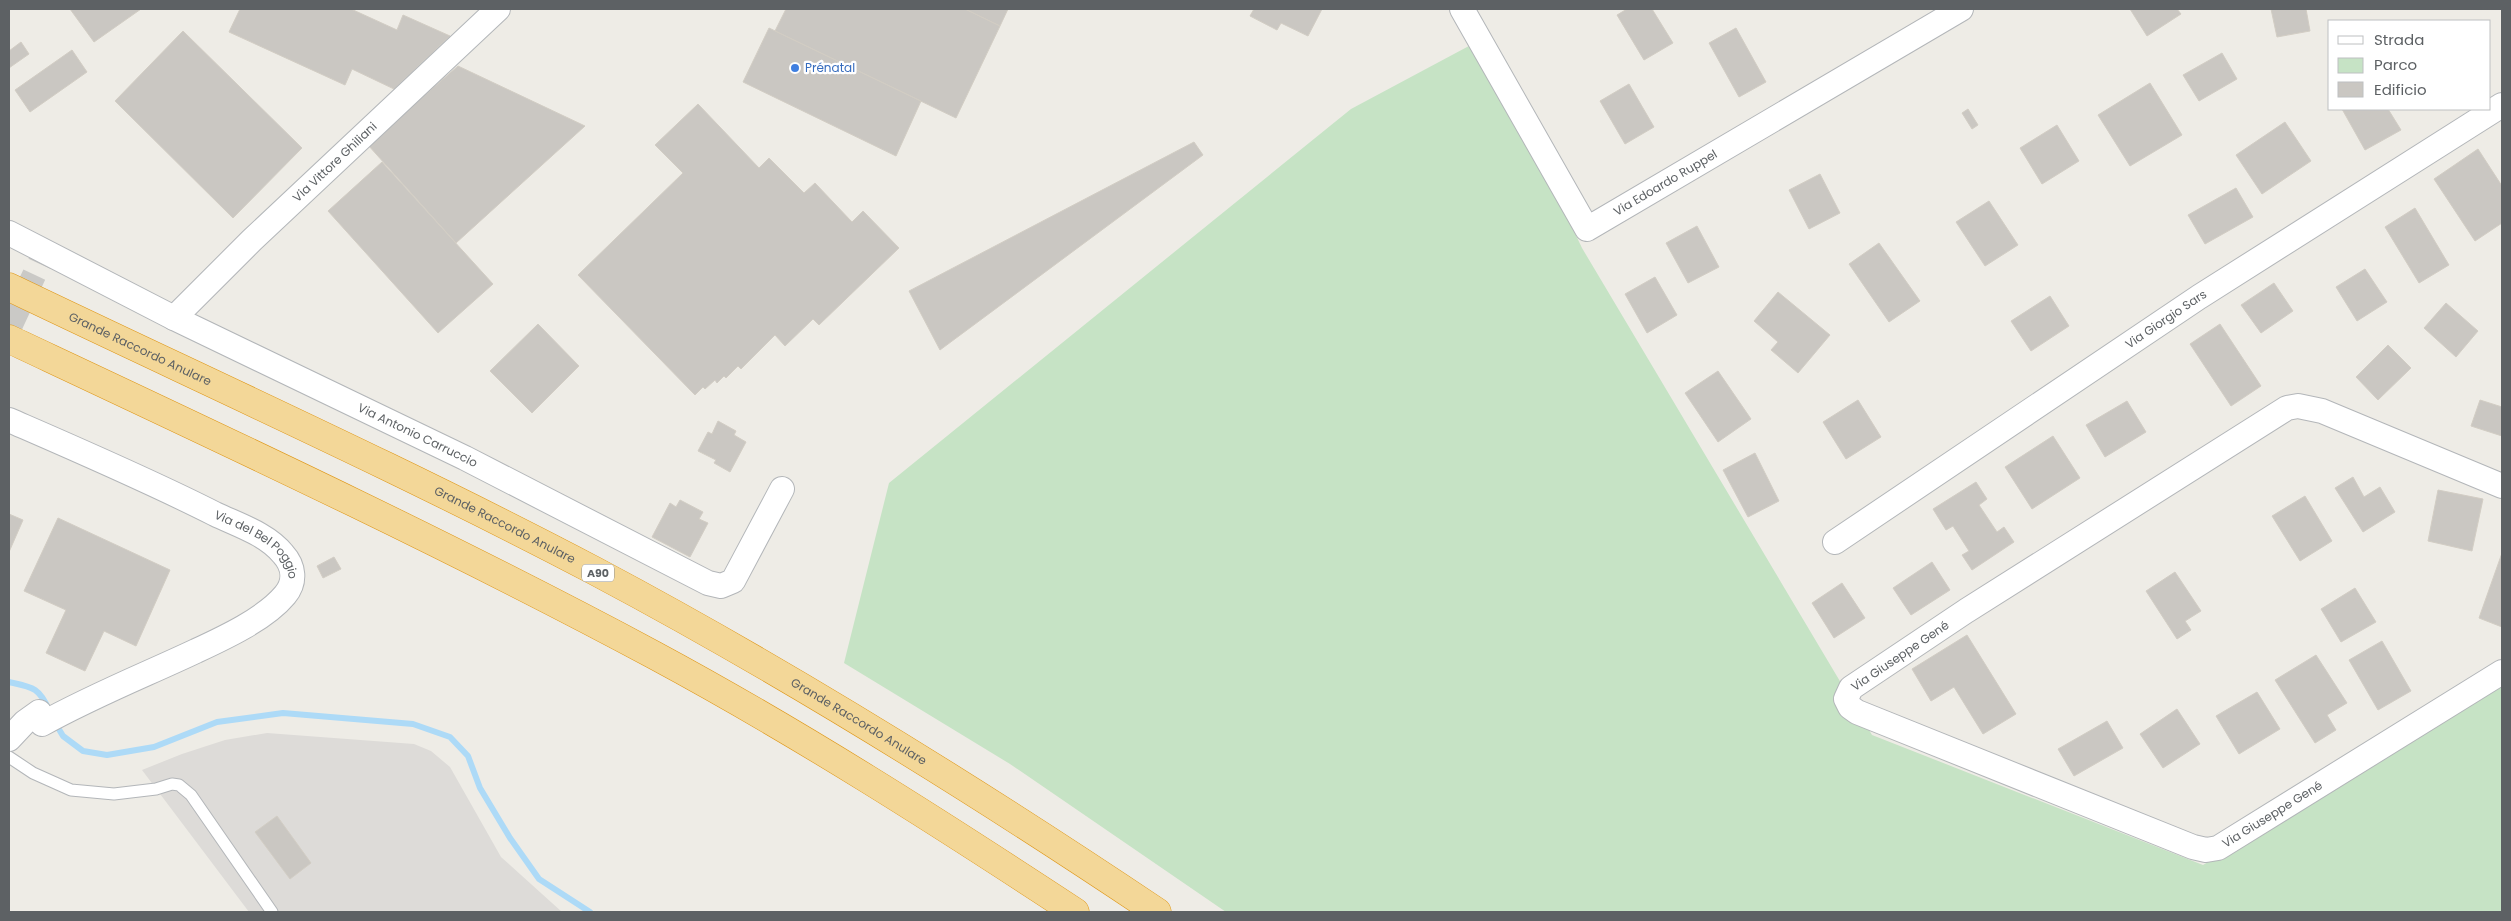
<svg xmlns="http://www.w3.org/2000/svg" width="2511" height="921" viewBox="0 0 2511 921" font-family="Poppins,sans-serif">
<rect width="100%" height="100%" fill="#eeece6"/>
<path fill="#dddbd8" d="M267,733L414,744L431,751L450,767L501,857L562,912H249L142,770L182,754L225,740Z"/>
<path fill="#c6e3c5" d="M1482,39L1582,248L1872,735L2203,865L2502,686V912H1226L1010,764L844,663L889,483L1351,109Z"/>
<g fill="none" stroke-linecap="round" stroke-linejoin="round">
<path stroke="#addaf7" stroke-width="6" d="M9,682C32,687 39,687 49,710
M54,721L63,736L83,751L107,755L154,747L217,722L283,713L413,724L450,737L468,756L480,788L510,838L539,879L590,912"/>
</g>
<path fill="#cac7c2" stroke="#d2cdc4" d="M70,9H141L94,42Z
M240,9H351L397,30L403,15L450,36L394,89L352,69L345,85L229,32Z
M786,9H965L1000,26L956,118L775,31Z
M965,9H1008L1000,26Z
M1254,9H1322L1308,36L1281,23L1277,30L1250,16Z
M1627,9H1652L1673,43L1644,60L1617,15Z
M2130,9H2177L2181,14L2147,36Z
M2271,9H2306L2310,31L2277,37Z
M769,28L921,101L896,156L743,82Z
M1736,28L1766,82L1739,97L1709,43Z
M183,31L302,148L233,218L115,101Z
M21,42L29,54L9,68V51Z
M72,50L87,72L30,112L15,90Z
M2222,53L2237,79L2199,101L2183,75Z
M458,66L585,126L456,243L368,145Z
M2150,83L2182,135L2130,166L2098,115Z
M1629,84L1654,127L1625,144L1600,101Z
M698,104L759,168L769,158L804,193L815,183L852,222L863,211L899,248L819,325L813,319L785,346L775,335L741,369L738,366L726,378L724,376L717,383L715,380L705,389L703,387L695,395L578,275L683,173L655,145Z
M1968,109L1978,125L1972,129L1962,113Z
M2342,109H2388L2401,130L2365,150Z
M2285,122L2311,161L2262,194L2236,155Z
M2057,125L2079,161L2042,184L2020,148Z
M1194,142L1203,155L940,350L909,291Z
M2478,149L2502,186V223L2475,241L2434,179Z
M382,162L493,284L438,333L328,211Z
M1820,174L1840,213L1809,229L1789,190Z
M2236,188L2253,217L2205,244L2188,215Z
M1989,201L2018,245L1985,266L1956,222Z
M2415,208L2449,265L2419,283L2385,227Z
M1697,226L1719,267L1688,283L1666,243Z
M1879,243L1920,301L1889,322L1849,264Z
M2365,269L2387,302L2357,321L2336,287Z
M1655,277L1677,315L1647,333L1625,294Z
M2274,283L2293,311L2261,333L2241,305Z
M1778,292L1830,335L1798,373L1771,350L1778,342L1754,321Z
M2050,296L2069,326L2031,351L2011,321Z
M2446,303L2478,331L2456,357L2424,328Z
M538,324L579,366L532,413L490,371Z
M2220,324L2261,386L2231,406L2190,344Z
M2388,345L2411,368L2378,400L2356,377Z
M1718,371L1751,419L1718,442L1685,393Z
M1858,400L1881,437L1846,459L1823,422Z
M2480,400L2502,407V436L2471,426Z
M2127,401L2146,432L2105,457L2086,425Z
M718,421L736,431L734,435L746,442L730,472L714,463L716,460L698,451L708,432L712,434Z
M2053,436L2080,478L2032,509L2005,467Z
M1755,453L1779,501L1748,517L1723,470Z
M2353,477L2364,497L2380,487L2395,512L2363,532L2335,488Z
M1976,482L1987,499L1979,505L1997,532L2004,527L2014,542L1972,570L1962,555L1969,551L1953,526L1946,530L1933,509Z
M2438,490L2483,499L2472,551L2428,541Z
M2305,496L2332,541L2300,561L2272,516Z
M680,500L703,512L699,519L708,523L690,557L652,537L670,503L676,507Z
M9,514L23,520L9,552Z
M58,518L170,570L136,646L104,631L85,671L46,653L66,610L24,591Z
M2502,553V627L2479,618Z
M334,557L341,569L323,578L317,566Z
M1932,562L1950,590L1911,615L1893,588Z
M2175,572L2201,611L2185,621L2191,630L2177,639L2146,591Z
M1842,583L1865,618L1834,638L1812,603Z
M2355,588L2376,622L2341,642L2321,609Z
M1967,635L2016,714L1983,734L1954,687L1931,701L1912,669Z
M2382,641L2411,691L2378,710L2349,660Z
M2316,655L2347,703L2327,715L2336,730L2315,743L2275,680Z
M2257,692L2280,729L2239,754L2216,716Z
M2177,709L2200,744L2163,768L2140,734Z
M2107,721L2123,748L2074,776L2058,749Z
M277,816L311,863L290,879L255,832Z"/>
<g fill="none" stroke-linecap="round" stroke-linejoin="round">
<path stroke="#cac9c6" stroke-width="24" stroke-dasharray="24 12" stroke-linecap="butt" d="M9,329L42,258"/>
<g stroke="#b3b6b9" stroke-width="13">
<path id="lane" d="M9,757L33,773L71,790L114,794L156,789L172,784L179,785L191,795L272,912"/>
</g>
<g stroke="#b3b6b9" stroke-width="26">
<g id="street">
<path id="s1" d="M1462,9L1587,229L1961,9"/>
<path id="s2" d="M9,233L174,318L465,458L708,583L721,586L733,581L782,489"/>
<path id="s3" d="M174,318L252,240L498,9"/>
<path id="s4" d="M9,420C78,450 148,480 215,514C238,525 267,534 283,554C294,566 296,582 285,595C265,619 224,638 196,651C145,675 92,696 42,724L39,712L25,722L9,739"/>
<path id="s5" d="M2502,486L2322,411L2298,406L2287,408L1966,611L1851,688L1846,699L1850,707L1857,712L2193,847L2206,850L2218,848L2502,672"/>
<path id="s6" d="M1835,542L2199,297L2502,105"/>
</g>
</g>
<g stroke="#de9616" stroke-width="29">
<g id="highway">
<path id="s7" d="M9,287C205,381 403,470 595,571C789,674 975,790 1157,912"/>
<path d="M9,339C226,441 443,542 654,655C799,733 938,822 1075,912"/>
</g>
</g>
<use href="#lane" stroke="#fff" stroke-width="11"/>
<use href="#street" stroke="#fff" stroke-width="24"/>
<use href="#highway" stroke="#f3d798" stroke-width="28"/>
</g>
<circle fill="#3f7fe0" stroke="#fff" stroke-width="2" cx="795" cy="68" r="5"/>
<g text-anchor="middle" stroke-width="4.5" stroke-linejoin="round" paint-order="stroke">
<rect fill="#fff" stroke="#8e9092" stroke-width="1" x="582" y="564.5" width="32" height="17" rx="4"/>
<g font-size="11" font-weight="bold" fill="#5d6164">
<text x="598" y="577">A90</text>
</g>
<g font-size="12" fill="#366cbe" stroke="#fff" text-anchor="start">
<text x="805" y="72">Prénatal</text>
</g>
<g font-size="12" fill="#5d6164" stroke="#fff">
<text dy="4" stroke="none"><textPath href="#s3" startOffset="224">Via Vittore Ghiliani</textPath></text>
<text dy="4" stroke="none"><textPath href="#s1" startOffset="344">Via Edoardo Ruppel</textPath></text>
<text dy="4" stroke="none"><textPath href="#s6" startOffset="399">Via Giorgio Sars</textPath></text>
<text dy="4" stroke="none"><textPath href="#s7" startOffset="145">Grande Raccordo Anulare</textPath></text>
<text dy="4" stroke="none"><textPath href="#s2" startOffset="456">Via Antonio Carruccio</textPath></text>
<text dy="4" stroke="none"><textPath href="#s7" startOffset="550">Grande Raccordo Anulare</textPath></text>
<text dy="4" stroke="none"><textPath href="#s4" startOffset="280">Via del Bel Poggio</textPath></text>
<text transform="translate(1900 656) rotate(-34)" y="4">Via Giuseppe Gené</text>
<text dy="4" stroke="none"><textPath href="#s7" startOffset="955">Grande Raccordo Anulare</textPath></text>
<text dy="4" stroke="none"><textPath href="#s5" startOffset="1230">Via Giuseppe Gené</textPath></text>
</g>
</g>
<rect width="2511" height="921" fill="none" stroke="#5d6164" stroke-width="20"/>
<rect x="2328" y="20" width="162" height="90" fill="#ffffff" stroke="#bec0c1"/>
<rect x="2338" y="36" width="25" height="8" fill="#ffffff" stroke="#bec0c1"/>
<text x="2374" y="45" font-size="15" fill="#5d6164">Strada</text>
<rect x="2338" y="58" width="25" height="15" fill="#c6e3c5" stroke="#bec0c1"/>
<text x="2374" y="70" font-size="15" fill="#5d6164">Parco</text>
<rect x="2338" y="82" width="25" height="15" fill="#cac7c2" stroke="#bec0c1"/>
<text x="2374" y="95" font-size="15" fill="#5d6164">Edificio</text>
</svg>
